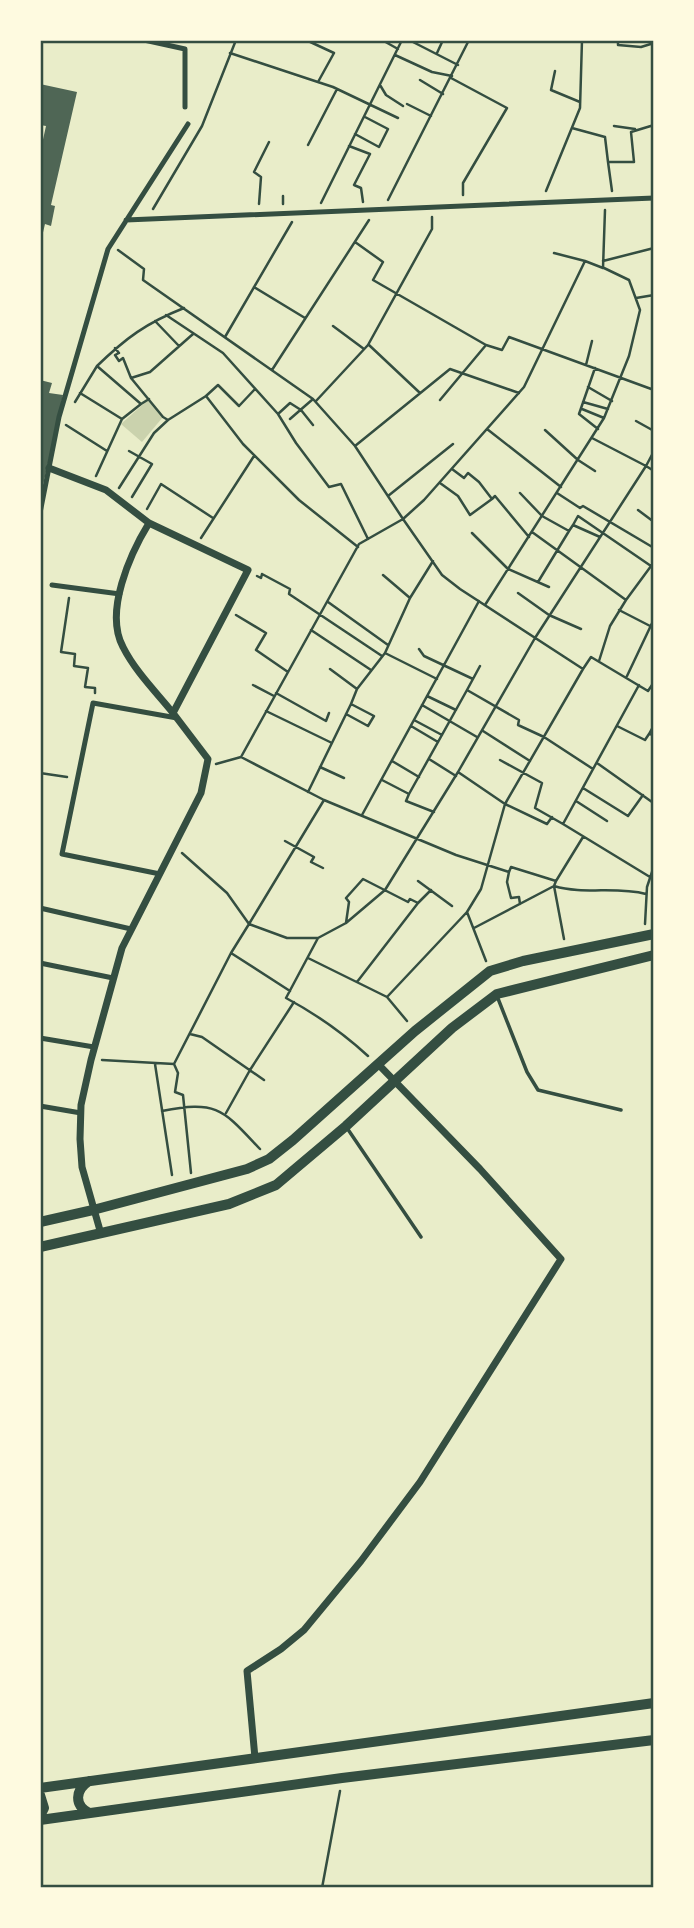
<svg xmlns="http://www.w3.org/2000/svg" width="694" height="1928" viewBox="0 0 694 1928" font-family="Quicksand,sans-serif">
<rect width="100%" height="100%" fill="#e9edc9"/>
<path fill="#cad2ad" d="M149,399L163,417L142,442L121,424Z"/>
<path fill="#4f6655" d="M40,84L77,92L51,205L55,206L51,226L45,224L41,241L40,153L46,126L40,125Z
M40,380L52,383L49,393L63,395L40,499Z"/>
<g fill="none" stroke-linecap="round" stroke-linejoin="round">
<path stroke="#344e41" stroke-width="2.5" d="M306,40L334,53L318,82
M382,40L398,49
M409,40L458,65
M529,40H532
M618,40V45L641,47L654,43
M230,53L333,87L398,118
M437,53L443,40
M395,55L432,72L452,76
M555,71L551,90L580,102
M451,78L507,108L463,183V195
M420,80L443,94
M380,85L386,95L403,106
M407,104L431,116
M614,126L635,129
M572,128L605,137L608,162
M355,134L379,147L388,129L365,117
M308,145L337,89
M349,146L370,154L354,185L361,188L363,202
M546,191L580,108L582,40
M612,191L608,162H634L631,132L654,125
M388,200L469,40
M321,203L402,40
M259,204L261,177L254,172L269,142
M283,204V196
M153,209L202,126L236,40
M355,242L383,262L373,280L486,345
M118,250L144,269L143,280L313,399L355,446L403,519L424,500L524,387L585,261L603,268L605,210
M554,253L585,261
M603,261L654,248
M254,287L305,318
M636,298L654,295
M166,315L223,353L278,414
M155,321L179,346
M333,326L364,349
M225,337L292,222
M369,345L420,393
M115,348L119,353L115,355L119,361L123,358L131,378L163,417L168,420L206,396L243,444L299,500L358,547
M586,365L592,341
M595,368L579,414L598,429
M272,370L369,220
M131,378L150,372L193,334
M588,387L612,401
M80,393L122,419L141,404
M206,396L218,385L239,406L255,389
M149,399L141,404L97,366C126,338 146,323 184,308
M440,400L486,345L502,350L509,337L654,390
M316,401L368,345L432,229V217
M75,402L97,366
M583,402L608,409
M582,409L604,418
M290,419L313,399
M636,421L654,431
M66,425L107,451
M313,425L301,410L290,403L278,414L296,443L329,487L341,484L368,539
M487,429L561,487
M545,430L578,460L595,471
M592,438L646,466L654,451
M355,446L450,369L519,393
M129,451L152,464L132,497
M452,469L464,478L468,473L479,482L492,499L495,496L529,537
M96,476L122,419
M440,483L458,496L470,515L492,499
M119,488L154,433L168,420
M520,493L542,516L569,531L573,525L600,537
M557,493L580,508L583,506L654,548
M388,496L453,444
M147,509L161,484L213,518
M638,510L654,522
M573,525L578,516L651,566
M532,532L626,600L610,626L599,661
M472,533L508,569L549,587
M201,538L254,456
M383,575L410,598L433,561
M257,576L261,578L262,574L290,589L289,594L382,656
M538,582L569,531
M518,593L549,615L581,629
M69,598L61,652L75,654L74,666L88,668L85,687L95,688V693
M626,600L654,562
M328,602L388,645
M485,605L604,418L629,356L640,310L629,280L604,268
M619,610L654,628
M236,615L266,633L256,650L288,672
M311,630L371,670
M419,649L424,656L473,679
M385,653L437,679
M480,666L467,690L519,720L518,725L544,737L593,769
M330,669L357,689L385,653L410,598
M583,669L505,804L458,772L535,638L646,466L654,471
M627,676L654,619
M253,685L274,696
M639,685L563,824L650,877
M276,693L326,721L329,713
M427,696L456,710
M351,704L357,689
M422,705L477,737
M266,711L332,743
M414,720L442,735
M654,725L649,734L654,735
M411,726L438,742
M617,726L645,740L649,734
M483,731L530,761
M241,757L359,544L403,519L442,575L460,589L583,669L591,657L648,691L654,682
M429,759L456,776
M500,760L542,783L535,808L563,824
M392,761L419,777
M597,763L652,802L654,799
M216,764L241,757L324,800
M320,767L344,778
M40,773L67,777
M382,780L409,794L406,801L434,812
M583,788L628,816L643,795
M308,792L351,704L374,716L368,726L346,714
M409,794L467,690
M576,801L607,821
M362,815L479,601
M285,841L314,857L311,862L323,868
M182,853L227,893L249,924L231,953L290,991
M509,872L507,882L511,898L519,897L520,904
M418,881L452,906
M556,881L583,837
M431,890L418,903L410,899L408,902L363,879L346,898L349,902L346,923L385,890L458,772
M346,923L318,938H287L249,924L324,800L456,855L509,872L511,867L556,881L554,886L564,939
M645,924L647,887L654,866
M474,928L554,886C584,895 616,886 646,894
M318,938L286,998C316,1014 343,1033 368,1056
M308,958L387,997L467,912
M486,961L467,912L481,889L505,804L547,824L552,817
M357,982L418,903
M387,997L407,1021
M190,1034L202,1037L264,1080
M102,1060L174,1064L231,953
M155,1064L172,1175
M174,1064L178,1073L175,1092L183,1095L191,1173
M162,1111C218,1100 223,1110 260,1149
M226,1113L250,1070L294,1002
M322,1888L340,1791"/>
<path stroke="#344e41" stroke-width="3.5" d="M497,996L527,1072L538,1090L621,1110
M347,1128L421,1237"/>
<path stroke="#344e41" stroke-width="5" d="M144,40L185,49V107
M126,220L654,198
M40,513L59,417L108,249L188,124
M52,585L120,594
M160,874L62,854L93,703L177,718
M40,908L131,929
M40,963L113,978
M40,1038L94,1047
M40,1106L81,1113"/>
<path stroke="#344e41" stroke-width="7" d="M49,468L106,490L149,523L248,570L173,713L208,759L201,793L122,948L91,1060L81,1105L80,1139L82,1167L101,1234
M149,523C130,554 104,612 123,647C135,671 156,692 173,713
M255,1758L247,1671L281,1649L304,1630L361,1561L420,1482L561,1259L480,1169L378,1064"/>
<path stroke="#344e41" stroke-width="10" d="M40,1222L93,1210L247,1169L269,1159L293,1140L415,1031L490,971L523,961L654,934
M40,1247L229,1204L276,1185L346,1126L452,1028L497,994L654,955"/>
<path stroke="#344e41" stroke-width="10" d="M40,1788L654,1703
M40,1795L44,1808L40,1816
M89,1813C74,1805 75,1790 89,1781
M40,1820L342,1778L654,1740"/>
</g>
<rect width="694" height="1928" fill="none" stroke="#fefae0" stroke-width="84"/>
<rect x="42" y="42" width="610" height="1844" fill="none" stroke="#344e41" stroke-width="2.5"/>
</svg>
